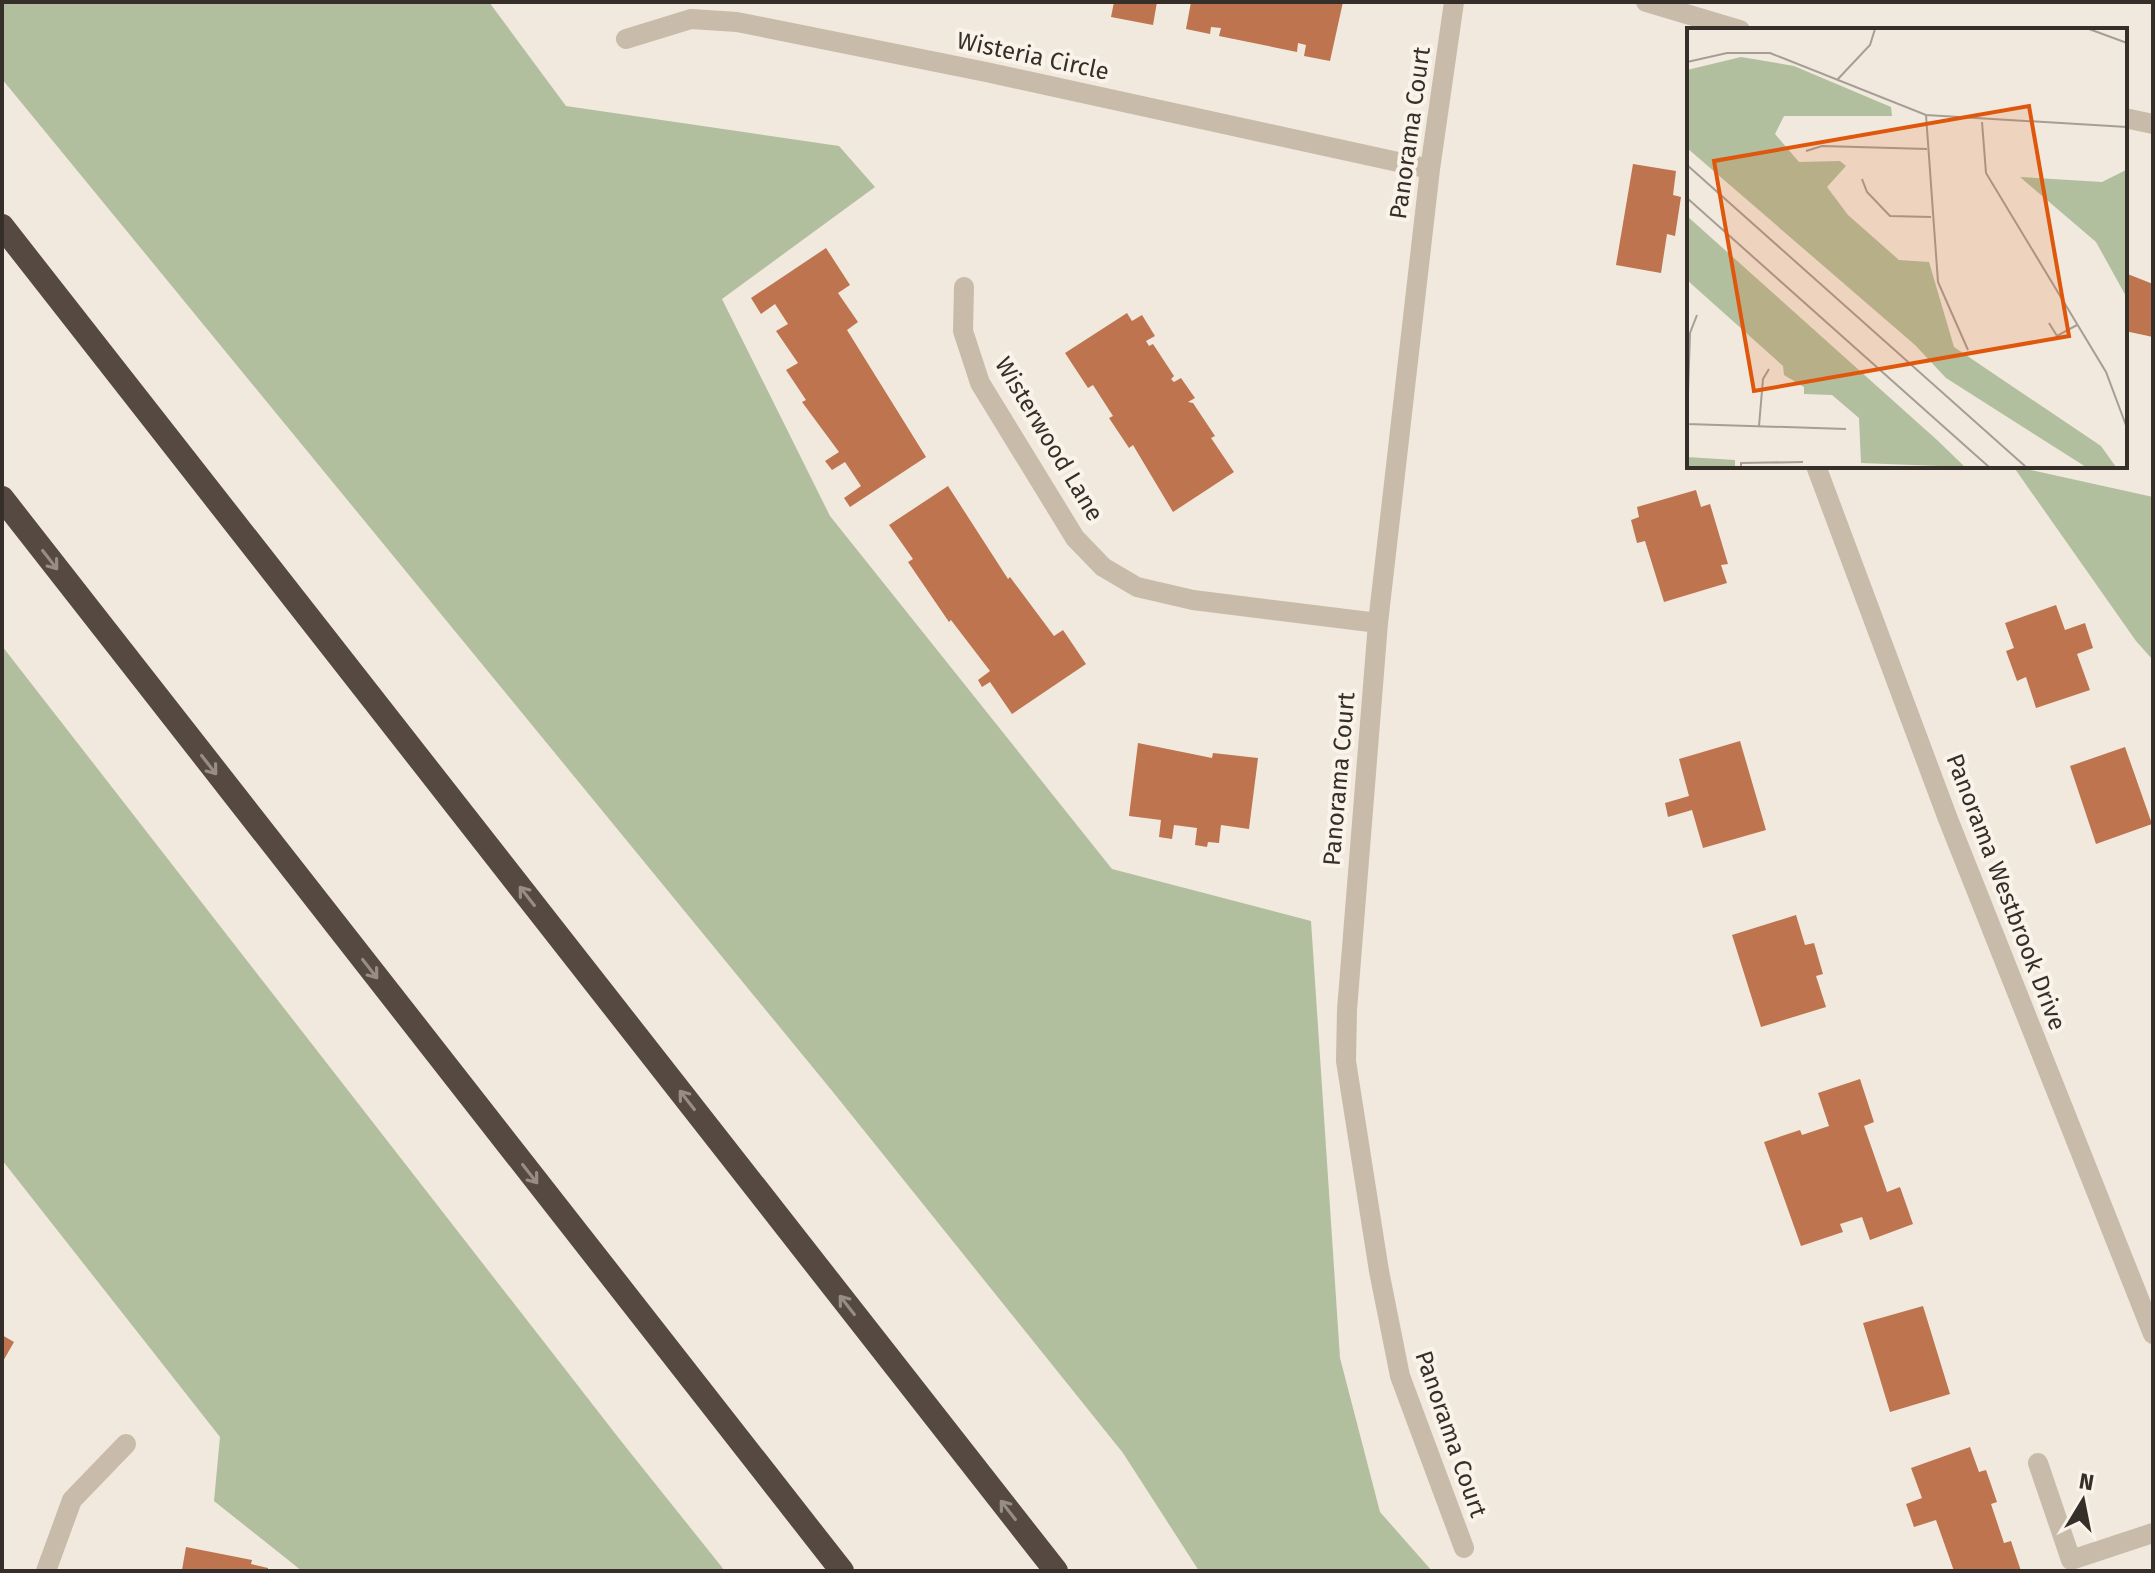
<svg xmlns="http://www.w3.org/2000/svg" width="2155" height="1573" viewBox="0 0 2155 1573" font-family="'Fira Sans',sans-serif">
<rect width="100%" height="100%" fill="#f1e9dd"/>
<path fill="#b1bf9e" d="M2,2H489L566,106L839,146L875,187L722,299L830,516L1112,869L1311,921L1340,1358L1380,1512L1432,1571H1199L1123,1453L833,1092L2,79Z
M2013,466L2153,497V660L2136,641Z
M2,646L621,1441L725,1571H302L214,1501L220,1437L2,1160Z"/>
<path fill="#be744e" d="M1114,2H1157L1153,25L1111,17Z
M1191,2H1343L1330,61L1304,56L1306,45L1298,43L1297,52L1219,36L1221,28L1211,27L1210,34L1186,29Z
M1633,164L1676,171L1673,195L1681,197L1675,236L1667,234L1661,273L1616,265Z
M826,248L850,285L838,293L858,322L847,330L926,457L850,507L844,498L861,486L845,462L832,470L825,461L839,452L802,402L806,400L786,370L798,363L776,331L788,324L775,304L761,314L751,298Z
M2125,273L2153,284V337L2125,331Z
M1127,313L1132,321L1142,315L1155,336L1146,341L1149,346L1153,344L1174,376L1171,379L1174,382L1181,378L1195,398L1188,402L1193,403L1215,436L1211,438L1234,472L1173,512L1133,445L1129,448L1109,418L1113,416L1093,385L1088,388L1065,353Z
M948,486L1008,579L1010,577L1054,636L1063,630L1086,664L1012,714L990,682L982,687L978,680L990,671L951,620L949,622L908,562L913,559L889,525Z
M1696,490L1701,507L1710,504L1728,564L1721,565L1727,583L1664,602L1645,541L1637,543L1631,520L1639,517L1637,507Z
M2056,605L2065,630L2085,623L2093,648L2077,654L2090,690L2036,708L2026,677L2017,681L2006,651L2014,648L2005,623Z
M1740,741L1766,830L1703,848L1692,810L1668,817L1665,803L1689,796L1679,759Z
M1138,743L1212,758L1213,753L1258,758L1249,829L1221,825L1219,843L1208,842L1207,847L1195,845L1197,828L1174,825L1172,839L1159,837L1161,820L1129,816Z
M2125,747L2152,824L2096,844L2070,766Z
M1796,915L1805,945L1814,943L1823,974L1816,976L1826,1007L1761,1027L1732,935Z
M1860,1079L1874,1122L1864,1126L1887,1192L1900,1187L1913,1224L1870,1240L1862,1217L1840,1224L1843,1232L1801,1246L1764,1142L1800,1130L1802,1135L1829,1126L1818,1093Z
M1923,1306L1950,1394L1890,1412L1863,1323Z
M2,1335L14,1342L2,1363Z
M1970,1447L1979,1472L1986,1470L1997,1502L1991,1504L2004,1543L2011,1541L2021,1571H1954L1936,1520L1914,1527L1906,1504L1922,1498L1911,1468Z
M186,1547L252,1560L251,1564L268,1568V1571L182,1570Z"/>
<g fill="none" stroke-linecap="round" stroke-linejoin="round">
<path stroke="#c8bbaa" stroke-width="20" d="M2038,1463L2071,1560L2153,1533"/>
<path stroke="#c8bbaa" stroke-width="20" d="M1454,2L1430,169L1378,623L1347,1010L1346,1061L1379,1271L1400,1376L1464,1548
M1646,2L1740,30
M626,39L691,19L737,22L986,72L1430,169
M2125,118L2153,124
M964,287L963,331L980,383L1075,538L1103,567L1137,587L1193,600L1378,623
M1816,466L1948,819L2153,1334
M46,1571L72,1500L126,1444"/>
<path stroke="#564941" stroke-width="24" d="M2,226L1056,1571
M2,498L842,1571"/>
</g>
<defs><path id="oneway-shaft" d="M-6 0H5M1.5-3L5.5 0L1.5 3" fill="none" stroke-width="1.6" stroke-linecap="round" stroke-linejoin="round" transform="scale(2)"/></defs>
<g stroke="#978d84">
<use href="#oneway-shaft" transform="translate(50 560) rotate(52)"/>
<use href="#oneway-shaft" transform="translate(209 765) rotate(52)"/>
<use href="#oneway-shaft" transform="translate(527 896) rotate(-128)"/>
<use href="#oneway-shaft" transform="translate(370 969) rotate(52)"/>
<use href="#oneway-shaft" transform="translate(687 1100) rotate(-128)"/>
<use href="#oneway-shaft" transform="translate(530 1174) rotate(52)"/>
<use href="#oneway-shaft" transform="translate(847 1305) rotate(-128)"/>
<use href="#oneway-shaft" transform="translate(1008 1510) rotate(-128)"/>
</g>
<g text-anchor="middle" stroke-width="8" stroke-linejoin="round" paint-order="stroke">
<g font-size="24" fill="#362e29" stroke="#f9f3e9">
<text transform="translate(1033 56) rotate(12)" y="8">Wisteria Circle</text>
<text transform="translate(1410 133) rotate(-82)" y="8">Panorama Court</text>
<text transform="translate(1049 439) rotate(59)" y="8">Wisterwood Lane</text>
<text transform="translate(1339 779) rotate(-85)" y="8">Panorama Court</text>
<text transform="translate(2006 892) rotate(69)" y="8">Panorama Westbrook Drive</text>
<text transform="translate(1451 1434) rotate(71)" y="8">Panorama Court</text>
</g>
</g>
<g transform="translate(1687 28)">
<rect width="440" height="440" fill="#f1e9dd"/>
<path d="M54,29L107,38L204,79L205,88H97L88,106L112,134L153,133L159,138L140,159L161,187L212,232L242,234L267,319L414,418L429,439H399L259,350L228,317L0,120V42ZM440,131V270L409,214L333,149L415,154L439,142ZM0,188L250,412L278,439L174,435L172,390L145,367L117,366V359L97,347L96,338L0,252ZM0,429L48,432V439H0Z" fill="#b1bf9e"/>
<path fill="none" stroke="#a69e95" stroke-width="2" d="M402,1L440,15M0,34L40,25H83L239,87L440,99M150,52L183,17L188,1M239,87L251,254L281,322M295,94L299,145L419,344L440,400M119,123L135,118L240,121M0,137L339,439M175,151L180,164L203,188L244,189M0,170L302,439M362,295L370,308L390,297M0,396L159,401M0,396L3,305L10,287M72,398L76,351L82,341M54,439V435L116,434"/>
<path fill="#df570d" fill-opacity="0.15" stroke="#df570d" stroke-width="4" d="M342,78L382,308L67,363L27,133Z"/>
<rect width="440" height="440" fill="none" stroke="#362e29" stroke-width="4"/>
</g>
<rect width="2155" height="1573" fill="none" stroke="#362e29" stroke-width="8"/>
<g transform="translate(2083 1501) rotate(10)" stroke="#f9f3e9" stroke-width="6" paint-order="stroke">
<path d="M0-6L14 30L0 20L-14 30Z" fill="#362e29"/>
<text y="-12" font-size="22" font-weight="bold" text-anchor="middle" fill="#362e29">N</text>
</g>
</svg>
